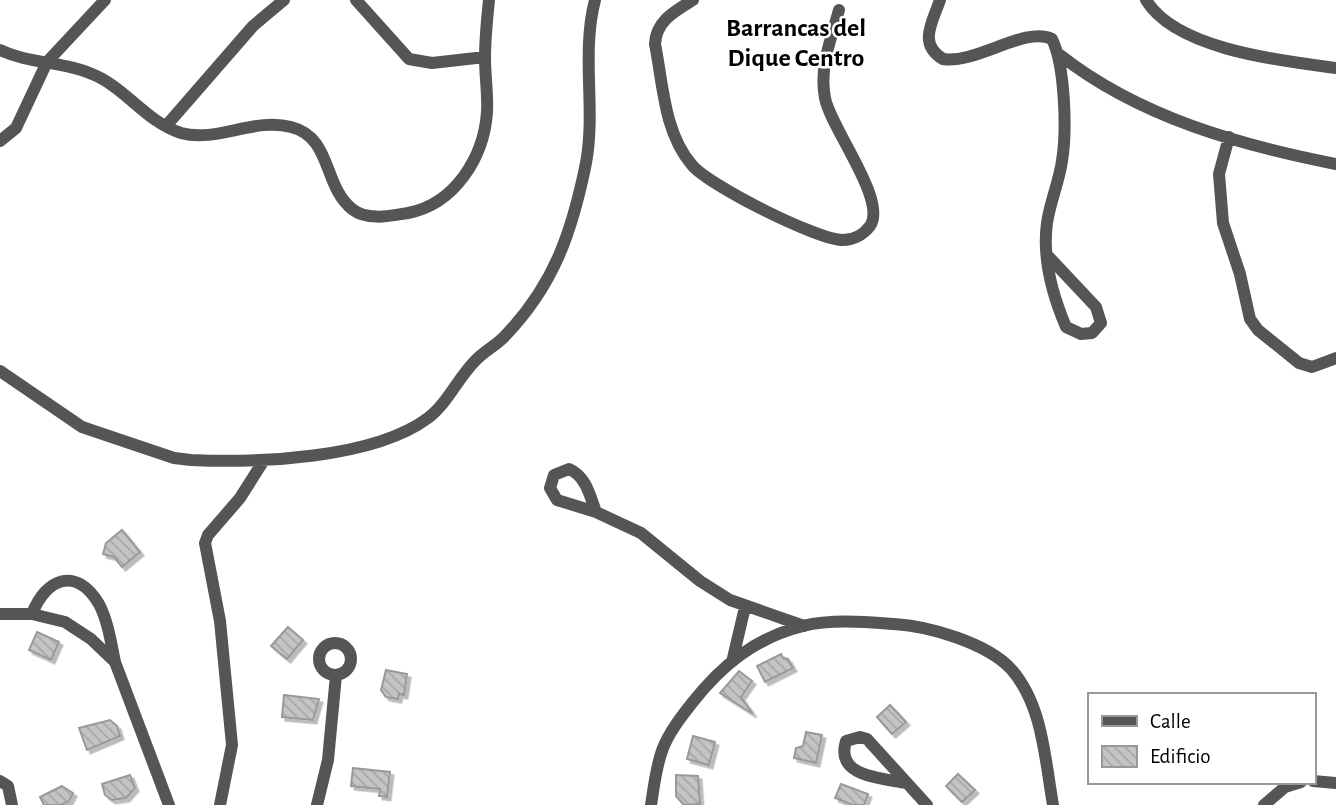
<svg xmlns="http://www.w3.org/2000/svg" width="1336" height="805" viewBox="0 0 1336 805" font-family="'Alegreya Sans',sans-serif">
<defs>
<pattern id="building-back-hatch" width="6" height="6" patternUnits="userSpaceOnUse" patternTransform="scale(1.75)"><rect width="6" height="6" fill="#c4c4c4"/><path d="M-1 5l2 2M0 0l6 6M5-1l2 2" fill="none" stroke="#a7a7a7"/></pattern>
<filter id="shadow"><feDropShadow dx="3.5" dy="3.5" stdDeviation="0" flood-color="#0004"/></filter>
</defs>
<rect width="100%" height="100%" fill="#fff"/>
<path fill="url(#building-back-hatch)" stroke="#999" stroke-width="2" filter="url(#shadow)" d="M122,530L140,552L122,567L114,557L103,554L106,543Z
M288,627L303,640L287,659L271,646Z
M37,632L59,642L51,660L29,650Z
M781,654L783,658L788,659L793,668L765,682L757,666Z
M386,670L407,674L404,695L399,694L398,699L386,697L381,690Z
M739,671L752,681L741,697L753,714L720,693Z
M284,695L319,699L313,720L282,717Z
M890,705L906,722L892,734L877,717Z
M110,720L117,726L120,736L87,750L79,728Z
M806,732L822,735L816,763L794,758L796,748L803,746Z
M693,736L715,742L709,765L687,759Z
M353,768L390,772L387,797L379,796L380,789L351,786Z
M958,774L975,790L962,802L946,786Z
M130,775L135,788L126,798L112,800L105,795L102,784Z
M676,775L698,776L700,804L684,805L676,796Z
M841,784L868,794L864,805H853L835,798Z
M62,786L73,793L69,801L61,805H44L40,797Z"/>
<g fill="none" stroke-linecap="round" stroke-linejoin="round">
<path stroke="#555" stroke-width="12" d="M356,0L409,59L432,63L485,57
M693,0C675,11 656,21 655,44C663,84 664,133 692,165C708,185 817,240 843,240C854,240 864,234 870,226C888,201 830,127 825,98C819,68 831,39 839,10
M940,0C932,23 918,44 943,59C977,64 1024,26 1052,39C1065,66 1067,130 1062,161C1059,182 1050,202 1047,223C1042,259 1052,294 1066,327L1081,334L1092,333L1101,323L1096,307L1047,255
M1146,0C1176,50 1283,61 1336,68
M0,50C29,64 63,61 92,74C125,87 146,122 181,133C216,143 255,117 291,127C332,137 323,186 352,209C367,221 390,216 408,213C455,204 484,157 487,112C488,94 485,76 485,58C485,39 487,19 489,0
M1060,55C1139,117 1239,145 1336,164
M166,126L253,26L284,0
M1229,137L1219,174L1223,223L1240,274L1250,319L1258,330L1299,363L1312,367L1336,358
M0,141L16,128L47,62L105,0
M0,371L82,427L174,458L191,460C257,463 373,459 428,418C447,404 458,378 475,361C483,352 495,346 503,338C554,286 572,232 586,163C596,109 581,54 595,0
M596,512C590,496 586,476 569,469L554,475L550,488L557,500L596,512L641,533L700,581L730,600L804,626
M0,614H32L65,622L91,639L115,662L169,805
M32,614C46,578 76,566 99,604C108,621 111,643 115,662
M319 659a16 16 0 1 1 32 0a16 16 0 1 1-32 0Z
M733,658L745,607
M0,781L8,786L12,805
M1313,781L1336,783
M906,783C881,778 835,777 846,741L860,737L867,739L927,805
M220,805L232,745L220,621L205,543L208,535L240,498L264,460
M317,805L328,760L336,675
M651,805C654,786 656,766 663,748C670,731 681,717 692,703C722,665 755,638 803,626C831,619 866,622 894,624C929,626 987,643 1011,669C1043,705 1045,760 1053,805
M1264,805L1285,787L1301,782"/>
</g>
<g text-anchor="middle" stroke-width="5" stroke-linejoin="round" paint-order="stroke">
<g font-size="26" font-weight="bold" fill="#000" stroke="#fff">
<text x="796" y="36">Barrancas del<tspan x="796" dy="30">Dique Centro</tspan></text>
</g>
</g>
<rect x="1088" y="693" width="228" height="91" fill="#ffffff" stroke="#999999" stroke-width="2"/>
<rect x="1102" y="716" width="35" height="10" fill="#555555" stroke="#999999" stroke-width="2"/>
<text x="1150" y="728" font-size="21" fill="#000000">Calle</text>
<rect x="1102" y="746" width="35" height="21" fill="url(#building-back-hatch)" stroke="#999999" stroke-width="2"/>
<text x="1150" y="763" font-size="21" fill="#000000">Edificio</text>
</svg>
